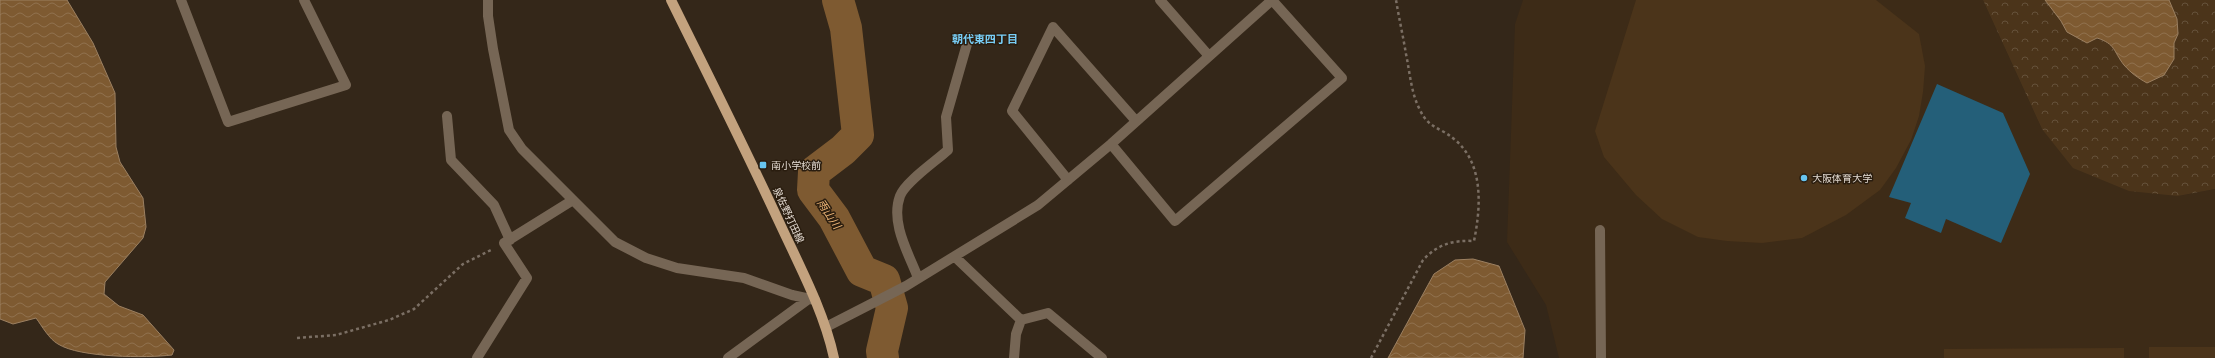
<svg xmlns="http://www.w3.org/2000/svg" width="2215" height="358" viewBox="0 0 2215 358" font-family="'Noto Sans','Noto Sans JP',sans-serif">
<defs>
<pattern id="forest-crowns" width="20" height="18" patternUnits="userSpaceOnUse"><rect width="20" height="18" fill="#4b341a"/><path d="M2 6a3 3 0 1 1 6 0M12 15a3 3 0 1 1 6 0" fill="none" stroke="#65513a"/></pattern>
<pattern id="water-waves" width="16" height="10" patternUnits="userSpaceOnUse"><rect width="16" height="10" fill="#7e5a31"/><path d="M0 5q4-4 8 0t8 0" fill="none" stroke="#90714e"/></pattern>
</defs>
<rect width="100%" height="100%" fill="#342719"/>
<path fill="#3d2b17" d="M1523,0H1983L2042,129L2178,196L2215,189V358H1559L1546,305L1507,242L1515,24Z"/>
<path fill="url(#forest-crowns)" d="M1983,0H2045L2061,21L2067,32L2109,42L2124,65L2174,59V43L2178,34L2177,19L2169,0H2215V189L2178,196L2129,191L2073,168L2042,129Z"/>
<path fill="#4b341a" d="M1636,0H1876L1919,34L1925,66L1923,92L1919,116L1911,140L1896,168L1880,190L1846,215L1802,238L1762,243L1727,241L1698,237L1662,219L1636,195L1604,157L1595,131Z
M2149,347H2215V358H2149Z
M2124,348V358H1944V349Z"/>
<path fill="url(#water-waves)" stroke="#9c8061" d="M0,0H67L93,43L115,93L116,147L120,162L143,198L146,227L143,238L105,282L104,294L119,306L143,315L174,350L172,355C147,358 80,358 58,344C49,339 42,326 36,318L13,324L0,319Z
M2045,0H2169L2177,19L2178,34L2174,43V59L2164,75L2147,83C2138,78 2131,73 2124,65C2113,51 2116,44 2097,38L2087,43L2067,32L2061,21Z
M1473,259L1499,266L1525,330L1523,358H1388L1434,274L1455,260Z"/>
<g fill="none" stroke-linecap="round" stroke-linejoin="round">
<path stroke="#7e5a31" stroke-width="32" d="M838,0L846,28L858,135L843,150L814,172L813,190L834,218L862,271L884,280L892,308L882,351L883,358"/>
</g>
<path fill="#245f79" d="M1937,84L2003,113L2030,174L2001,243L1946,219L1941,233L1905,218L1911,203L1889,197Z"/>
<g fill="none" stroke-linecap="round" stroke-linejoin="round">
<path stroke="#7b6f64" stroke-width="2.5" stroke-dasharray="3 3" stroke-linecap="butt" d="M297,338L336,335L389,320L414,309L463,264L493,249
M1371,358L1423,260C1438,244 1453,240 1474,241C1481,207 1484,163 1454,139C1440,127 1429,129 1420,110C1411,93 1410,73 1406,54C1403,36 1399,18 1396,0"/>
<path stroke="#766655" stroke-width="10" d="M181,0L228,122L346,85L304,0
M488,0V16L493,49L509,130L522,149L615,242L646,258L677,268L744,278L792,295L815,300
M1160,0L1209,56
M447,116L451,160L494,205L510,240
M1111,144L1175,221L1342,78L1272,0
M1068,180L1012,111L1053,27L1136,121
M1600,230L1601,358
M955,257L1021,320L1016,334L1014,358
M918,278C909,254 890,223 900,196C905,182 936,161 948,150L946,117L969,37
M1021,320L1048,313L1102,358
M826,327L906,286L1038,205L1111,144L1272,0
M477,358L527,278L504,243L573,200
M728,358L810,298"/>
<path stroke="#c3a27e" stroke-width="10" d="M671,0C708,75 746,150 781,226C801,269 824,312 834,358"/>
</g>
<g fill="#67c4ef" stroke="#2a1d0f" stroke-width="1.5">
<rect x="759" y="161" width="8" height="8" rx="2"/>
<circle cx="1804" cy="178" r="4"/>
</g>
<g text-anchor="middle" stroke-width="3" stroke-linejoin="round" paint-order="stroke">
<g font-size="10" fill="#e2d9d0" stroke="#2a1d0f" text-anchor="start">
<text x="771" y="169">南小学校前</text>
<text x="1812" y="182">大阪体育大学</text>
</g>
<g font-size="10" fill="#e2d9d0" stroke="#2a1d0f">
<text transform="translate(789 215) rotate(65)" y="4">泉佐野打田線</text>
</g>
<g font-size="11" font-weight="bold" fill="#78cdf5" stroke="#2a1d0f">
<text x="985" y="43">朝代東四丁目</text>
</g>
<g font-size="11" font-style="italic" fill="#efb677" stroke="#2a1d0f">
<text transform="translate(829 214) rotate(56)" y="4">雨山川</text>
</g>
</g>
</svg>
